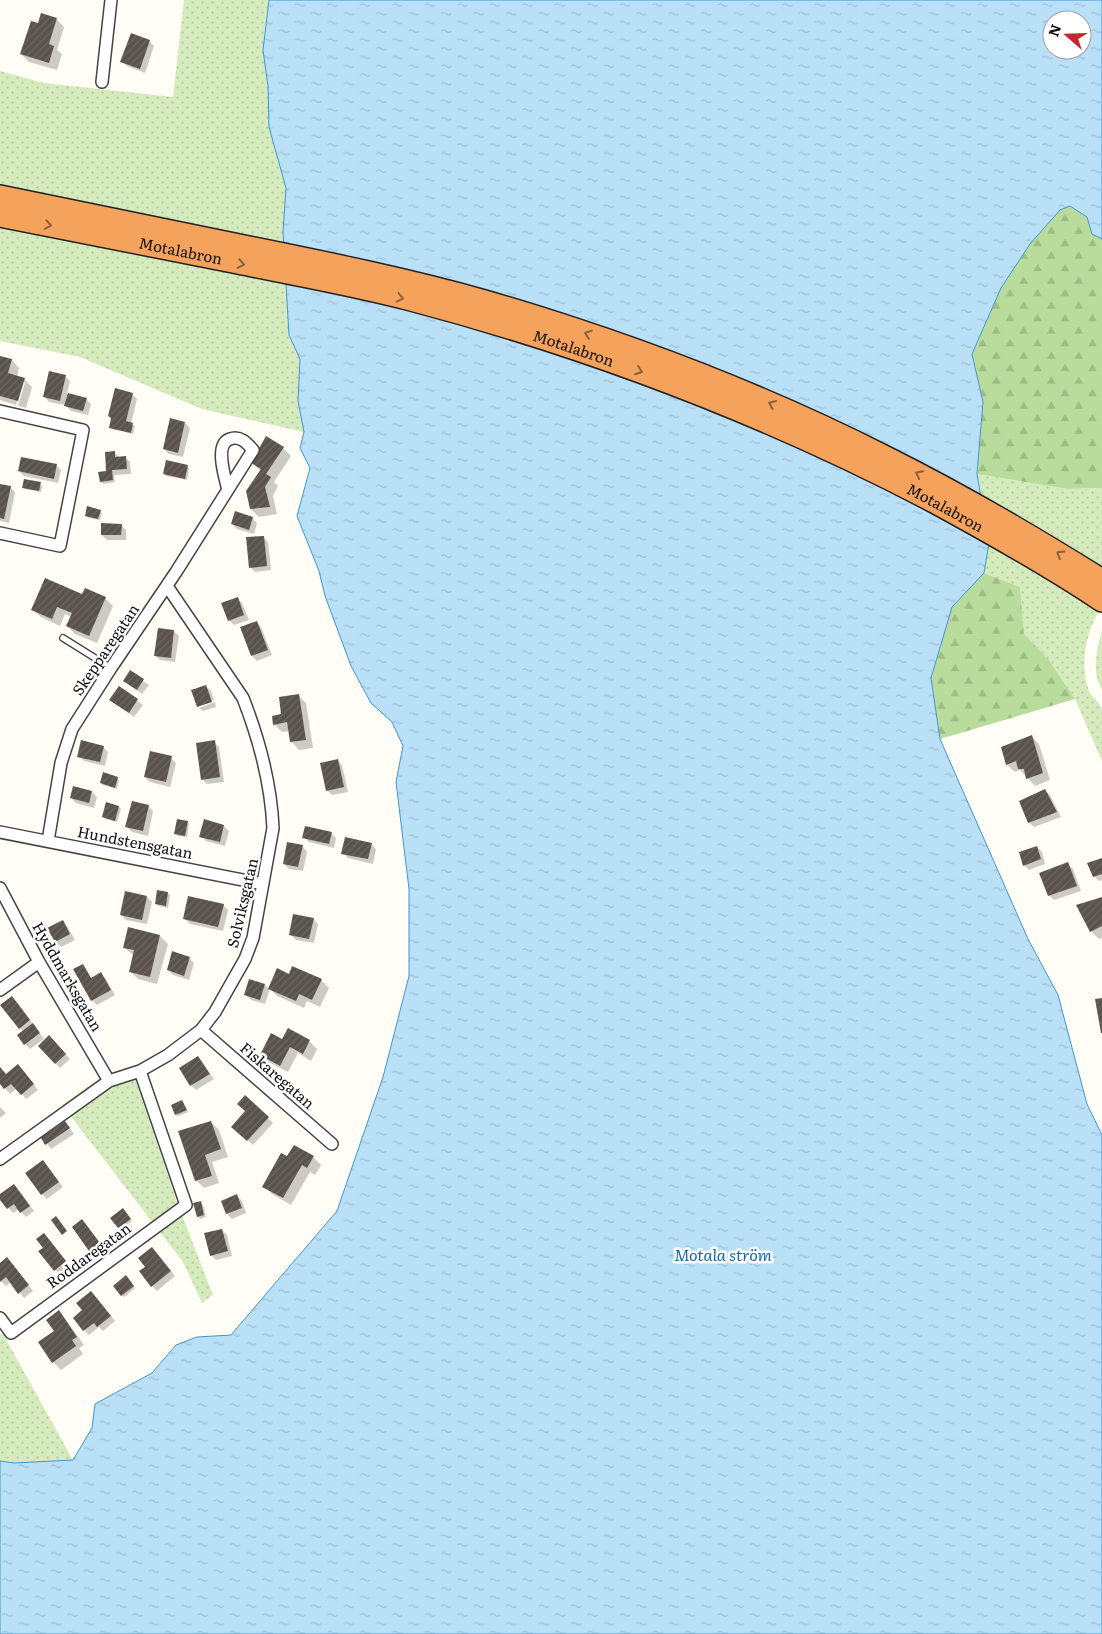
<svg xmlns="http://www.w3.org/2000/svg" width="1102" height="1634" viewBox="0 0 1102 1634" font-family="Literata,serif">
<defs>
<pattern id="green-dots" width="8" height="8" patternUnits="userSpaceOnUse" patternTransform="scale(1.25)"><rect width="8" height="8" fill="#d5ebbd"/><path d="M2 2h.1M6 6h.1" fill="none" stroke="#b6c8a1" stroke-width="1.8" stroke-linecap="round"/></pattern>
<pattern id="forest-firs" width="22" height="20" patternUnits="userSpaceOnUse" patternTransform="scale(1.25)"><rect width="22" height="20" fill="#b9dc9c"/><path d="M5 1l3.5 6h-7zM16 11l3.5 6h-7z" fill="#9ebc85"/></pattern>
<pattern id="water-ripples" width="26" height="14" patternUnits="userSpaceOnUse" patternTransform="scale(1.25)"><rect width="26" height="14" fill="#b9e0f7"/><path d="M2 4q2-2 4 0t4 0M15 11q2-2 4 0t4 0" fill="none" stroke="#9ebfd3"/></pattern>
<pattern id="building-hatch" width="6" height="6" patternUnits="userSpaceOnUse" patternTransform="scale(1.25)"><rect width="6" height="6" fill="#5a524d"/><path d="M-1 1l2-2M0 6l6-6M5 7l2-2" fill="none" stroke="#6d6662"/></pattern>
</defs>
<rect width="100%" height="100%" fill="#fffdf5"/>
<path fill="url(#green-dots)" d="M184,0H269L263,50L268,86L269,127L286,188L283,232L289,335L300,359L298,401L304,432L202,409L80,357L0,341V71L44,83L173,97Z
M977,474L1067,489L1102,488V606C1086,631 1079,663 1089,691C1092,698 1101,703 1102,710C1102,723 1102,747 1102,761L1075,699L1049,660L1024,634L1020,587L984,573L989,543Z
M1102,630V690C1091,671 1097,650 1102,630Z
M132,1070L178,1205L213,1295L202,1303L183,1262L62,1105L103,1076Z
M3,1334L73,1460L14,1463L0,1461V1335Z"/>
<path fill="url(#forest-firs)" d="M1070,206L1087,217L1092,234L1102,239V488L1067,489L977,474L983,402L972,354L1001,288L1030,244L1060,210Z
M984,573L1020,587L1024,634L1049,660L1075,699L940,739L931,678L952,607Z"/>
<path fill="url(#water-ripples)" stroke="#3f96cf" fill-rule="evenodd" d="M269,0H1102V239L1092,234L1087,217L1070,206L1060,210L1030,244L1001,288L972,354L983,402L977,474L989,543L984,573L952,607L931,678L940,739L1028,939L1058,995L1087,1104L1102,1135V1634H0V1461L14,1463L73,1460L92,1428L95,1404L152,1373L176,1345L197,1337L231,1335L337,1211L383,1077L409,976V889L396,782L403,746L392,722L371,703L351,666L325,596L319,571L297,516L310,468L300,448L304,432L298,401L300,359L289,335L283,232L286,188L269,127L268,86L263,50ZM1052,20H1082V50H1052Z"/>
<path fill="#0003" d="M56,19L64,27L57,50L62,54L57,70L29,62L21,54L38,25Z
M149,41L154,46L145,73L127,66L122,61Z
M0,357L12,360L19,368L17,377L24,379L32,387L26,408L18,406L25,382H22L16,405L0,400Z
M65,376L70,381L67,394L86,399L91,404L88,415L71,411L65,405L49,402L44,396Z
M132,394L137,399L131,424L135,426L133,434L113,429L110,427Z
M185,423L190,428L183,457L169,454L164,449Z
M283,448L291,456L274,482L278,486L273,496L277,514L259,517L251,509L261,471L252,463Z
M114,452L120,458L125,457L130,462L131,474L114,475L115,482L103,484L101,482L109,472Z
M56,465L61,470L58,483L24,476L19,471Z
M187,466L189,468L187,480L166,476L164,473Z
M40,484L42,486L41,492L26,489L24,487Z
M0,485L10,487L15,492L9,523L0,521Z
M100,511L102,513L100,520L88,518L86,515Z
M252,518L257,523L254,534L237,529L232,524Z
M121,525L126,530V540H107L102,535Z
M263,537L268,542L271,570L255,572L250,567Z
M83,596L105,598L113,606L97,643L75,634L67,626L71,617L65,614L60,626L41,617L33,610Z
M237,598L242,603L249,620L234,625L229,620Z
M256,622L261,627L272,655L257,661L252,656L242,627Z
M174,631L179,636L175,662L160,660L155,655Z
M130,672L149,685L142,694L124,681Z
M206,686L211,691L214,700L199,705V707L198,706Z
M119,687L143,705L134,717L110,700Z
M298,695L306,703L313,748L299,750L292,742L290,731L282,732L274,724Z
M215,702L216,707L203,711L199,708Z
M1031,736L1039,744L1050,780L1035,786L1020,770L1015,772L1007,765L1002,748Z
M214,742L219,747L224,782L207,784L202,779Z
M103,747L108,752L105,766L84,761L79,756Z
M171,758L176,763L170,787L150,782L145,777Z
M337,760L342,765L348,792L332,795L327,790Z
M117,778L119,780L117,789L103,785L101,783Z
M74,787L92,792L97,797L94,808L76,803L71,798Z
M1045,790L1050,795L1061,817L1034,827L1029,822Z
M107,804L119,807L121,809L117,822L105,819L103,817Z
M148,806L153,811L148,836L132,832L127,827Z
M187,822L189,824L187,837L178,836L176,834Z
M224,826L229,831L225,846L206,841L201,836Z
M331,833L336,838L334,848L309,842L304,837Z
M371,844L376,849L373,864L348,858L343,853Z
M302,846L307,852L303,871L289,869L284,864Z
M1037,847L1042,852L1045,864L1029,870L1024,865Z
M1102,859V880L1099,881L1094,876Z
M1068,864L1073,869L1081,891L1054,900L1049,895Z
M168,893L170,895L168,908L159,906L156,904Z
M147,897L152,902L147,924L126,920L121,915Z
M1102,898V938L1099,939L1091,931Z
M223,905L228,910L223,931L190,924L185,919Z
M313,919L318,924L314,943L296,940L291,935Z
M62,921L67,926L75,940L61,947L56,942L49,928Z
M160,936L168,944L157,984L138,979L130,971L134,956L124,947Z
M189,958L194,963L189,980L173,975L168,970Z
M83,966L92,979L101,974L106,979L115,995L97,1005L92,1000Z
M277,970L289,976L321,980L329,988L320,1007L307,1001L304,1008L277,996L270,989L265,1004L251,1000L246,995L250,981L265,985L269,989Z
M17,1002L44,1039L30,1049L25,1044L23,1031L20,1028Z
M288,1030L309,1041L317,1049L311,1061L298,1053L288,1072L269,1062L261,1054L283,1041Z
M54,1042L70,1059L60,1068L55,1063Z
M198,1058L214,1079L196,1090L191,1085Z
M0,1069L6,1075L23,1071L38,1090L26,1099L17,1088L10,1094L0,1082Z
M182,1101L188,1112L178,1116L176,1114Z
M0,1107L6,1113L0,1118Z
M268,1118L273,1123L253,1145L233,1127Z
M211,1122L219,1130L228,1157L212,1162L219,1183L204,1188L196,1180Z
M70,1128L74,1134L51,1149L42,1138Z
M313,1157L321,1165L315,1175L310,1172L291,1205L272,1194L264,1186L288,1158Z
M43,1161L63,1187L47,1199L42,1194Z
M19,1191L34,1211L26,1217L19,1209L13,1213L0,1198V1196Z
M237,1196L242,1201L246,1213L232,1219L227,1214Z
M200,1203L203,1205L206,1217L200,1219L198,1216Z
M125,1212L132,1221L121,1229L119,1227Z
M82,1221L104,1248L95,1255L90,1250Z
M222,1230L227,1235L232,1256L216,1260L211,1255Z
M49,1239L70,1267L60,1275L40,1251L44,1248Z
M152,1248L175,1276L157,1291L152,1286L147,1267Z
M12,1264L33,1291L24,1298L11,1282L6,1286L0,1280V1265Z
M128,1279L135,1288L124,1297L122,1295Z
M96,1297L115,1321L103,1331L99,1327L89,1335L84,1330V1310Z
M59,1312L66,1320L84,1345L79,1348L83,1354L61,1370L53,1362L55,1331Z"/>
<path fill="url(#building-hatch)" d="M41,13L57,18L49,44L54,46L49,63L20,54L31,21L38,23Z
M131,33L150,40L140,69L120,62Z
M0,356L12,359L8,373L25,378L18,401L0,396Z
M49,371L66,375L60,401L43,397Z
M115,388L133,393L126,421L133,423L131,433L109,428L111,418L108,416Z
M68,393L87,398L83,411L64,406Z
M170,418L185,422L178,453L163,449Z
M266,436L284,447L266,474L271,477L265,487L270,507L250,509L246,491L261,469L251,463Z
M115,451V457L126,456L127,469L112,470L113,480L100,482L98,472L106,471L105,452Z
M21,457L57,464L54,479L18,471Z
M166,460L188,465L185,479L163,474Z
M24,479L41,482L39,491L22,488Z
M0,484L11,486L4,519L0,518Z
M87,506L101,510L98,519L85,516Z
M235,511L253,517L249,530L231,524Z
M101,523L122,524L121,535H101Z
M264,536L267,566L249,568L246,537Z
M45,578L82,594L85,588L106,597L89,636L66,626L72,613L57,607L52,619L31,610Z
M238,597L244,615L228,621L221,603Z
M257,621L268,650L251,656L240,627Z
M158,628L174,630L171,658L154,656Z
M130,670L144,679L137,690L123,681Z
M206,685L212,702L197,707L191,690Z
M119,686L138,699L129,713L109,700Z
M299,694L306,740L290,742L287,722L273,725L272,716L281,714L279,697Z
M1032,735L1043,773L1026,779L1024,769H1018L1016,761L1006,765L1001,747Z
M81,740L104,746L100,762L77,757Z
M215,740L220,777L201,780L196,743Z
M150,751L172,756L166,782L144,777Z
M338,759L344,787L326,791L320,763Z
M103,772L118,777L115,788L100,783Z
M73,786L92,791L89,803L70,798Z
M1045,789L1057,812L1028,823L1019,801Z
M132,801L149,805L143,831L125,827Z
M106,802L119,806L115,821L102,817Z
M177,819L188,821L185,836L174,834Z
M204,819L224,825L220,842L199,837Z
M305,826L332,832L329,844L302,838Z
M345,837L372,843L368,859L341,854Z
M287,842L303,845L298,867L283,864Z
M1037,846L1041,859L1023,866L1019,852Z
M1102,858V874L1093,877L1087,863Z
M1068,862L1077,886L1048,896L1039,873Z
M157,890L168,892L166,906L155,904Z
M125,891L147,896L142,920L120,915Z
M188,896L224,904L218,927L183,919Z
M1102,897V926L1090,932L1076,905Z
M293,914L314,918L309,939L289,935Z
M63,920L70,934L55,942L47,928Z
M128,927L160,935L150,977L129,972L134,950L123,948Z
M172,951L190,957L184,976L167,970Z
M83,964L91,978L101,972L111,990L91,1001L73,969Z
M292,966L322,979L312,1000L299,994L296,1001L268,989L277,968L289,974Z
M249,979L265,984L260,1000L244,995Z
M12,996L30,1020L19,1029L0,1005Z
M1102,998V1033H1101L1095,999Z
M33,1023L40,1033L24,1045L17,1035Z
M288,1028L310,1040L303,1054L290,1047L280,1066L260,1055L271,1033L282,1039Z
M49,1035L66,1054L55,1064L38,1046Z
M198,1056L210,1074L190,1086L179,1068Z
M18,1064L34,1084L21,1095L11,1084L4,1089L0,1084V1067L6,1074Z
M245,1095L269,1117L247,1141L231,1127L245,1111L237,1104Z
M182,1100L187,1110L175,1115L171,1105Z
M65,1121L70,1128L45,1145L41,1138Z
M211,1121L221,1149L205,1155L212,1176L195,1181L178,1131Z
M294,1145L314,1156L307,1168L302,1165L283,1198L262,1187L281,1153L287,1156Z
M43,1160L59,1182L41,1195L25,1173Z
M14,1184L30,1206L20,1213L14,1204L7,1209L0,1200V1194Z
M237,1194L242,1208L226,1214L221,1201Z
M201,1201L204,1215L197,1217L193,1203Z
M123,1208L131,1219L118,1228L110,1218Z
M56,1216L67,1231L62,1235L51,1220Z
M82,1219L100,1243L89,1251L72,1227Z
M222,1229L228,1251L210,1256L204,1233Z
M44,1233L66,1261L54,1271L38,1251L43,1248L36,1239Z
M152,1247L171,1271L151,1287L139,1271L145,1267L138,1258Z
M7,1257L29,1285L18,1294L6,1277L0,1282V1263Z
M126,1275L134,1286L121,1296L113,1286Z
M91,1291L111,1316L97,1327L94,1323L83,1331L73,1318L82,1310L76,1303Z
M59,1310L77,1337L72,1340L76,1346L52,1363L38,1342L54,1331L46,1320Z"/>
<g fill="none" stroke-linecap="round" stroke-linejoin="round">
<g stroke="#444" stroke-width="8">
<path id="lane" d="M63,638L111,668"/>
</g>
<g stroke="#444" stroke-width="14">
<path id="street" d="M102,82L111,0
M0,411L83,430L60,546L0,533
M0,832L263,884
M48,841L61,763L72,729L111,668L176,572L253,450C247,443 240,435 230,439C214,444 225,478 228,490
M0,888L39,962L109,1081
M0,990L39,962
M201,1030L332,1144
M0,1159L109,1081L140,1071L168,1055L201,1030L215,1012L245,959L253,938L273,828C271,784 259,739 243,698L167,586
M0,1318L11,1333L186,1205L140,1071"/>
</g>
<g stroke="#222" stroke-width="24">
<g id="highway">
<path d="M0,196C83,213 166,230 249,247C328,263 407,279 485,301C622,341 758,392 886,457C960,494 1032,536 1102,580"/>
<path id="s1" d="M0,216C79,231 158,247 238,263C296,275 354,285 411,300C593,348 768,415 934,502C991,533 1048,565 1102,601"/>
</g>
</g>
<use href="#lane" stroke="#fff" stroke-width="5.5"/>
<use href="#street" stroke="#fff" stroke-width="11"/>
<use href="#highway" stroke="#f5a25d" stroke-width="21"/>
</g>
<defs><path id="oneway-chevron" d="M-2-3.5L2.5 0L-2 3.5" fill="none" stroke-width="1.6" stroke-linecap="round" stroke-linejoin="round" transform="scale(1.25)"/></defs>
<g stroke="#8e613b">
<use href="#oneway-chevron" transform="translate(48 225) rotate(11)"/>
<use href="#oneway-chevron" transform="translate(241 264) rotate(11)"/>
<use href="#oneway-chevron" transform="translate(400 298) rotate(13)"/>
<use href="#oneway-chevron" transform="translate(588 334) rotate(-161)"/>
<use href="#oneway-chevron" transform="translate(639 371) rotate(20)"/>
<use href="#oneway-chevron" transform="translate(772 404) rotate(-156)"/>
<use href="#oneway-chevron" transform="translate(919 474) rotate(-152)"/>
<use href="#oneway-chevron" transform="translate(1060 554) rotate(-148)"/>
</g>
<g text-anchor="middle" stroke-width="5" stroke-linejoin="round" paint-order="stroke">
<g font-size="15" fill="#111" stroke="#fff">
<text dy="5" stroke="none"><textPath href="#s1" startOffset="184">Motalabron</textPath></text>
<text dy="5" stroke="none"><textPath href="#s1" startOffset="589">Motalabron</textPath></text>
<text dy="5" stroke="none"><textPath href="#s1" startOffset="994">Motalabron</textPath></text>
<text transform="translate(106 650) rotate(-56)" y="5">Skepparegatan</text>
<text transform="translate(135 843) rotate(11)" y="5">Hundstensgatan</text>
<text transform="translate(243 903) rotate(-77)" y="5">Solviksgatan</text>
<text transform="translate(67 977) rotate(60)" y="5">Hyddmarksgatan</text>
<text transform="translate(277 1076) rotate(41)" y="5">Fiskaregatan</text>
<text transform="translate(89 1256) rotate(-36)" y="5">Roddaregatan</text>
</g>
<g font-size="16" font-style="italic" fill="#1768a6" stroke="#fff">
<text x="723" y="1261">Motala ström</text>
</g>
</g>
<g transform="translate(1067 35) rotate(290)"><circle r="24" fill="#ffffff" stroke="#a0a0a0"/>
<path d="M0-4L9 19L0 12L-9 19Z" fill="#c4262e"/>
<text y="-8" font-size="14" font-weight="bold" text-anchor="middle" fill="#111111">N</text>
</g>
</svg>
